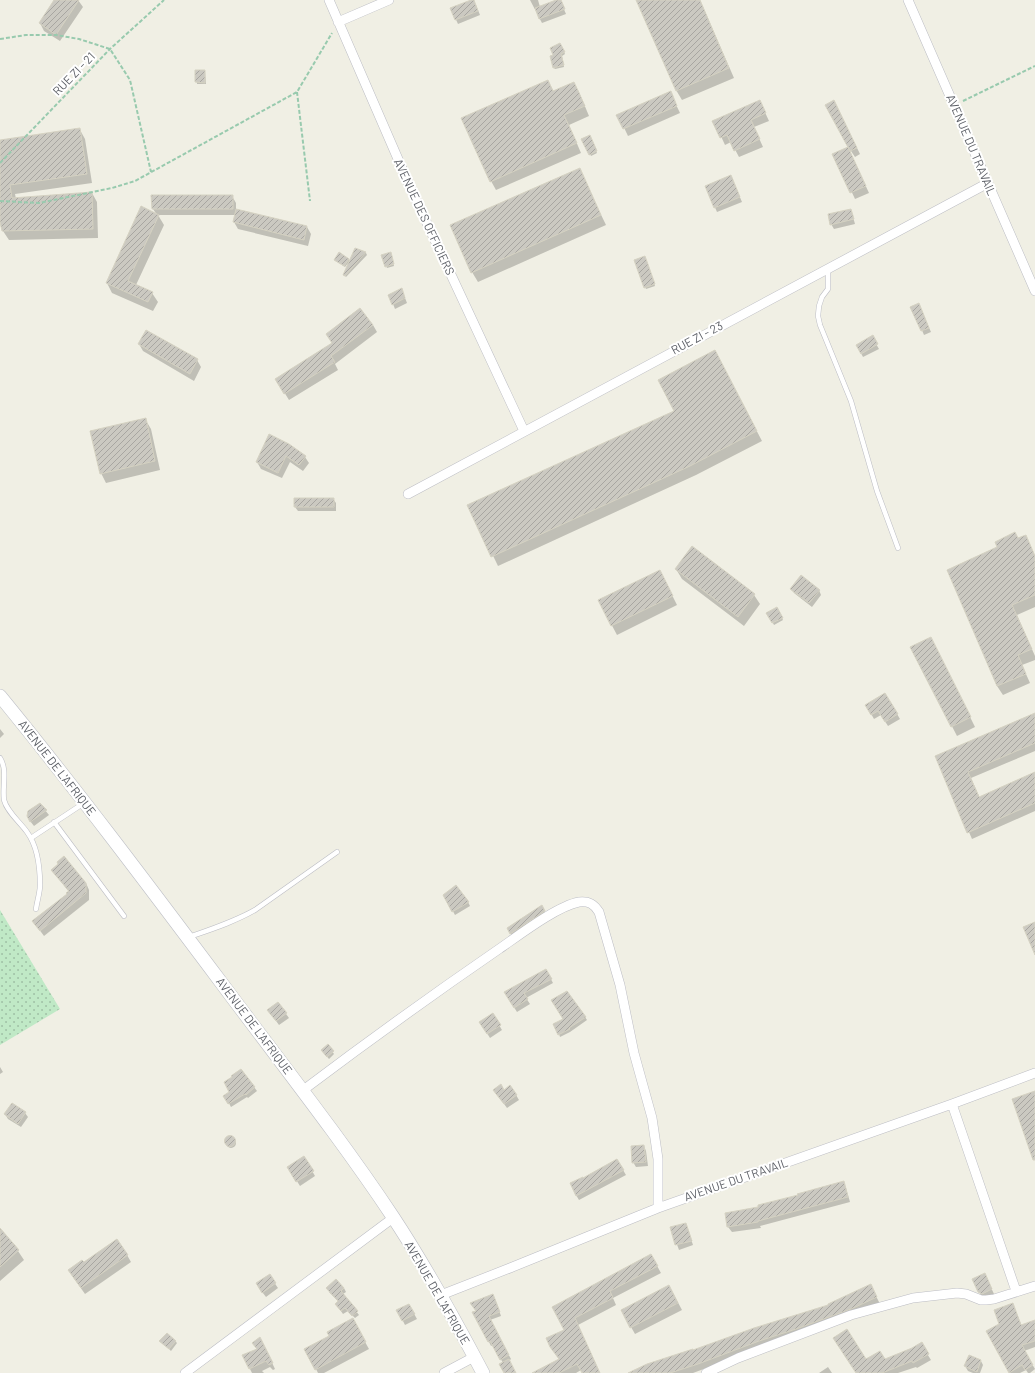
<svg xmlns="http://www.w3.org/2000/svg" width="1035" height="1373" viewBox="0 0 1035 1373" font-family="Barlow,sans-serif">
<defs>
<pattern id="grass-dots" width="8" height="8" patternUnits="userSpaceOnUse"><rect width="8" height="8" fill="#c0e9c6"/><path d="M2 2h.1M6 6h.1" fill="none" stroke="#9fc0a5" stroke-width="1.8" stroke-linecap="round"/></pattern>
<pattern id="building-hatch" width="6" height="6" patternUnits="userSpaceOnUse"><rect width="6" height="6" fill="#cbc9c1"/><path d="M-1 1l2-2M0 6l6-6M5 7l2-2" fill="none" stroke="#a8a6a1"/></pattern>
</defs>
<rect width="100%" height="100%" fill="#f0efe4"/>
<path fill="url(#grass-dots)" d="M0,910L60,1009L0,1045Z"/>
<path fill="#0003" d="M55,0H78L83,7L60,41L44,31L40,23Z
M530,0H538L540,7L560,0L566,14L542,23Z
M637,0H700L734,78L682,100L676,90Z
M476,5L480,15L458,24L451,9Z
M560,44L565,54L562,56L564,67L555,69L554,68L555,55Z
M196,71H205L206,84H197Z
M548,81L554,92L574,83L579,92L589,116L569,125L581,153L496,190L491,181Z
M670,92L680,113L628,136L618,115Z
M837,107L860,154L855,157L851,151L850,152L869,193L855,199L834,154L849,147Z
M763,108L769,121L754,127L763,147L739,157L731,142L725,145L714,121Z
M80,130L85,139L92,183L15,194L16,199L92,193L97,202L98,238L9,240L3,231L0,217V141Z
M589,137L597,153L591,156L583,140Z
M579,169L606,225L478,282L472,272Z
M731,176L742,202L717,212L706,187Z
M232,196L236,203V210L307,227L311,234L308,246L238,229L234,222L236,215H158L164,225L136,285L152,293L158,302L153,311L112,293L107,283L157,215L153,209Z
M851,210L855,224L834,229L831,224Z
M356,249L366,253L367,255L346,277L344,275L348,263L345,267L335,260L349,259L350,262Z
M391,255L394,266L387,268L386,266Z
M645,259L655,286L646,289L645,287Z
M402,290L407,303L395,309L393,304Z
M912,307L921,309L931,332L924,335Z
M373,325L377,332L335,364L338,370L289,400L276,379Z
M872,337L879,349L863,357L857,345Z
M139,344L197,360L201,367L194,381L143,351Z
M720,361L762,441L696,475L498,566L469,506L675,412Z
M145,419L151,429L160,470L106,483L101,473Z
M289,444L305,457L309,463L303,471L290,462L282,478L261,469L257,462Z
M333,499L336,503V511H298L295,507Z
M1025,536L1035,556V607L1017,615L1035,656V660L1022,665L1030,683L1003,695L997,686L948,570Z
M676,569L754,595L760,604L744,626L682,579Z
M665,581L677,605L617,635L599,601Z
M791,589L819,590L821,595L812,607L794,593Z
M777,609L783,620L774,625L768,613Z
M931,638L975,727L957,736L911,647Z
M885,694L900,719L888,726L881,715L874,719L866,705Z
M1035,714V751L971,778L980,798L1035,774V811L972,839L936,756Z
M0,729L4,734L0,738Z
M40,804L49,815L34,826L30,821Z
M52,870L86,883L89,890V900L44,936L33,921L68,894L69,892Z
M444,895L468,902L470,906L455,915Z
M541,906L547,915L513,938L508,928Z
M546,970L553,983L526,998L530,1004L517,1012L505,993Z
M278,1003L289,1018L279,1025L271,1014Z
M493,1015L502,1030L490,1038L480,1022Z
M585,1017L587,1020L570,1032L560,1037L559,1034L564,1020Z
M328,1045L334,1054L329,1059L323,1052Z
M0,1067L3,1072L0,1074Z
M241,1070L257,1091L248,1098L247,1097L231,1107L225,1096L231,1092Z
M494,1090L504,1091L516,1095L519,1100L507,1108Z
M25,1113L28,1117L21,1127L8,1119L5,1114Z
M226 1143a5 5 0 1 1 10 0a5 5 0 1 1-10 0Z
M644,1146L646,1151L648,1166L636,1167L633,1162Z
M304,1157L315,1176L300,1186L288,1167Z
M617,1160L626,1175L579,1200L576,1195L583,1180Z
M843,1182L846,1188L850,1202L760,1226L761,1228L732,1232L728,1227L760,1208Z
M686,1224L693,1245L679,1250L671,1228Z
M1,1231L18,1251L24,1260L0,1281V1232Z
M127,1255L131,1262L85,1294L73,1277L83,1264Z
M651,1255L661,1273L613,1298L616,1305L578,1325L600,1373H583L581,1370L576,1373H535L560,1360L551,1346L566,1331L553,1308Z
M269,1275L278,1288L266,1297L259,1288Z
M987,1279L994,1294L985,1298L982,1297L979,1292Z
M344,1288L346,1292L343,1294L359,1315L355,1318L348,1311L343,1314L338,1307L339,1302L329,1292Z
M874,1292L880,1304L701,1370L693,1373H628Z
M673,1293L682,1310L635,1334L631,1327Z
M495,1299L501,1316L490,1320L511,1359L509,1361L515,1373H505L503,1363L493,1345L491,1346L489,1342L474,1313Z
M409,1305L417,1319L405,1325L398,1311Z
M1015,1310L1022,1326L1035,1321V1347L1024,1351L1035,1369L1030,1373H1028L1026,1370L1020,1373H1010L988,1332L1001,1324Z
M352,1319L369,1349L324,1373H318L306,1349L331,1336Z
M161,1341H175L177,1343L171,1351Z
M263,1344L275,1369L273,1370L270,1367L262,1371L264,1373H252L243,1355L257,1349Z
M921,1344L931,1360L917,1368L916,1367L898,1373H856L866,1361L884,1360L913,1349Z
M969,1356L981,1361L983,1365L980,1373H973L968,1371L965,1366Z
M828,1367L832,1373H819Z"/>
<path fill="url(#building-hatch)" stroke="#d5d2c2" d="M54,0H79L56,35L39,23Z
M471,0H474L478,11L455,20L450,8Z
M556,0H561L565,9L539,19L535,8Z
M636,0H700L729,68L676,91Z
M560,43L565,52L561,54L564,65L553,68L550,56L553,55L550,48Z
M195,70H205V83L195,82Z
M548,80L553,91L574,82L585,106L564,115L577,143L490,182L461,118Z
M671,91L677,106L623,129L616,115Z
M760,100L766,113L751,120L760,139L734,151L727,135L720,138L712,121Z
M834,100L857,148L850,151L825,105Z
M80,128L87,174L10,185L12,198L92,192L93,229L2,231L0,222V140Z
M590,135L597,151L589,155L581,139Z
M848,147L866,186L850,193L832,154Z
M580,168L601,215L471,273L450,225Z
M731,175L740,197L714,208L705,186Z
M151,195H233V209H152Z
M141,206L159,215L128,281L153,292L148,302L106,283Z
M236,209L307,226L304,240L233,222Z
M851,209L854,219L830,225L828,214Z
M355,248L366,252L345,276L343,275Z
M339,252L349,259L344,266L334,260Z
M391,252L394,264L385,267L381,255Z
M645,256L655,284L644,288L634,260Z
M402,288L405,298L392,305L388,295Z
M919,303L929,328L921,331L910,307Z
M360,308L373,325L331,356L335,362L284,394L275,379L332,343L326,334Z
M146,330L198,359L190,374L138,344Z
M873,335L878,344L861,354L856,345Z
M715,350L757,431L690,466L491,557L467,505L674,411L658,380Z
M146,418L155,461L100,474L90,431Z
M269,434L289,444L306,456L299,465L286,456L278,473L256,462Z
M294,498H334V507H294Z
M1015,532L1018,538L1026,535L1035,556V595L1012,605L1032,649L1018,655L1026,674L997,686L947,570L997,547L995,542Z
M692,546L755,594L738,617L675,569Z
M660,570L673,596L611,626L598,600Z
M801,575L820,590L809,603L790,589Z
M777,607L783,618L772,623L766,613Z
M931,637L971,717L951,727L910,647Z
M885,693L898,714L885,722L878,711L871,715L865,705Z
M1035,713V743L968,772L979,797L1035,772V803L967,833L935,756Z
M40,803L47,810L30,822L27,816L28,811Z
M64,856L86,883V893L40,931L32,921L67,894L66,893L69,891L51,870L58,864L57,862Z
M456,885L469,902L452,912L443,895Z
M542,905L545,911L510,934L507,928Z
M1035,922V955L1023,927Z
M546,969L552,979L524,993L528,999L514,1008L504,992Z
M567,991L586,1017L569,1028L570,1029L558,1035L553,1024L563,1019L551,1000Z
M278,1002L287,1013L276,1021L267,1010Z
M493,1013L501,1025L487,1034L479,1022Z
M328,1044L334,1051L327,1057L321,1050Z
M241,1069L255,1087L246,1095L245,1094L228,1104L223,1096L229,1092L224,1082L232,1077L231,1076Z
M501,1084L504,1090L510,1085L517,1095L504,1104L493,1090Z
M1035,1091V1160H1033L1012,1099Z
M12,1103L26,1112L18,1124L4,1114Z
M224.5 1141a5.5 5.5 0 1 1 11 0a5.5 5.5 0 1 1-11 0Z
M644,1145L646,1162L632,1163L631,1146Z
M304,1156L314,1171L296,1182L287,1167Z
M617,1159L624,1170L576,1196L570,1183L583,1177V1178Z
M844,1181L848,1197L758,1221V1222L727,1227L725,1213L758,1207V1205L798,1195L797,1194Z
M686,1223L692,1241L675,1245L670,1227Z
M0,1228L19,1250L0,1267Z
M117,1239L128,1255L81,1288L68,1270L82,1260L84,1262Z
M651,1254L658,1266L610,1291L613,1298L575,1318L600,1373H582L577,1364L559,1373H532L559,1359L550,1347L546,1338L564,1330L552,1307Z
M985,1273L992,1289L982,1294L978,1292L972,1279Z
M270,1274L276,1283L262,1293L256,1283Z
M336,1279L344,1288L341,1291L358,1311L352,1316L345,1308L341,1311L335,1304L338,1301L326,1288Z
M871,1284L877,1297L851,1309L796,1329L759,1341L698,1364L670,1373H628L647,1364L693,1349V1350L754,1328L828,1305V1304Z
M669,1285L678,1303L630,1328L621,1310Z
M493,1294L500,1312L489,1316L509,1355L500,1360L490,1341L488,1342L472,1312L476,1311L470,1303Z
M1013,1303L1021,1325L1035,1320V1341L1022,1345L1033,1365L1025,1370L1022,1365L1009,1373L986,1331L999,1324L994,1310Z
M409,1304L415,1314L402,1321L396,1310Z
M353,1318L366,1342L315,1370L304,1349L329,1336L327,1332Z
M847,1329L866,1359L880,1351L885,1359L912,1348L922,1342L929,1354L913,1363L912,1361L882,1373H856L833,1338Z
M167,1333L176,1341L169,1349L159,1341Z
M260,1337L273,1363L269,1365L266,1361L249,1369L242,1355L257,1349L252,1343Z
M969,1355L981,1360L977,1372L964,1366Z
M509,1359L516,1373H504L499,1364Z"/>
<g fill="none" stroke-linecap="round" stroke-linejoin="round">
<g stroke="#bcbdc4" stroke-width="5.5">
<path id="lane" d="M828,269V289L822,297L819,306L818,316L820,325L851,401L877,491L898,548
M0,758C8,771 2,785 4,800C7,812 20,822 27,832C38,847 40,867 40,885C40,893 37,901 36,909
M54,822L124,916
M31,838L84,803
M189,937C212,929 234,922 255,910L337,852"/>
</g>
<g stroke="#bcbdc4" stroke-width="10">
<path id="street" d="M329,0L411,189L524,431
M908,0C951,97 992,194 1035,291
M338,22L389,0
M408,494L988,183
M302,1091C367,1042 432,995 499,949C518,936 557,906 579,902C589,901 594,904 599,912L620,985L634,1053L652,1118L658,1159V1208
M952,1104L1016,1291
M441,1295L510,1268L658,1208L952,1104L1035,1073
M185,1373L393,1218
M444,1373L474,1357
M706,1373L738,1358L851,1315L913,1298L957,1293L966,1294L981,1300H986L994,1299L1035,1286"/>
</g>
<g stroke="#bdbfc6" stroke-width="14">
<path id="secondary" d="M0,696C76,789 148,885 220,981C278,1059 339,1136 393,1217C426,1267 455,1320 483,1373"/>
</g>
<path stroke="#98caae" stroke-width="2" stroke-dasharray="4 2" stroke-linecap="butt" d="M0,39L26,35H56L79,39L110,49L130,80L151,172
M297,92L310,201
M963,101L1035,66
M0,163L110,49L164,0
M0,201L39,203L112,188L135,181L297,92L332,33"/>
<use href="#lane" stroke="#fff" stroke-width="4.5"/>
<use href="#street" stroke="#fff" stroke-width="9"/>
<use href="#secondary" stroke="#fff" stroke-width="13"/>
</g>
<g text-anchor="middle" stroke-width="4" stroke-linejoin="round" paint-order="stroke">
<g font-size="12" fill="#5c5f66" stroke="#fff">
<text transform="translate(74 74) rotate(-46)" y="4">RUE ZI - 21</text>
<text transform="translate(971 145) rotate(67)" y="4">AVENUE DU TRAVAIL</text>
<text transform="translate(424 217) rotate(65)" y="4">AVENUE DES OFFICIERS</text>
<text transform="translate(697 338) rotate(-28)" y="4">RUE ZI - 23</text>
<text transform="translate(57 768) rotate(52)" y="4">AVENUE DE L'AFRIQUE</text>
<text transform="translate(254 1026) rotate(53)" y="4">AVENUE DE L'AFRIQUE</text>
<text transform="translate(736 1180) rotate(-19)" y="4">AVENUE DU TRAVAIL</text>
<text transform="translate(437 1293) rotate(60)" y="4">AVENUE DE L'AFRIQUE</text>
</g>
</g>
</svg>
